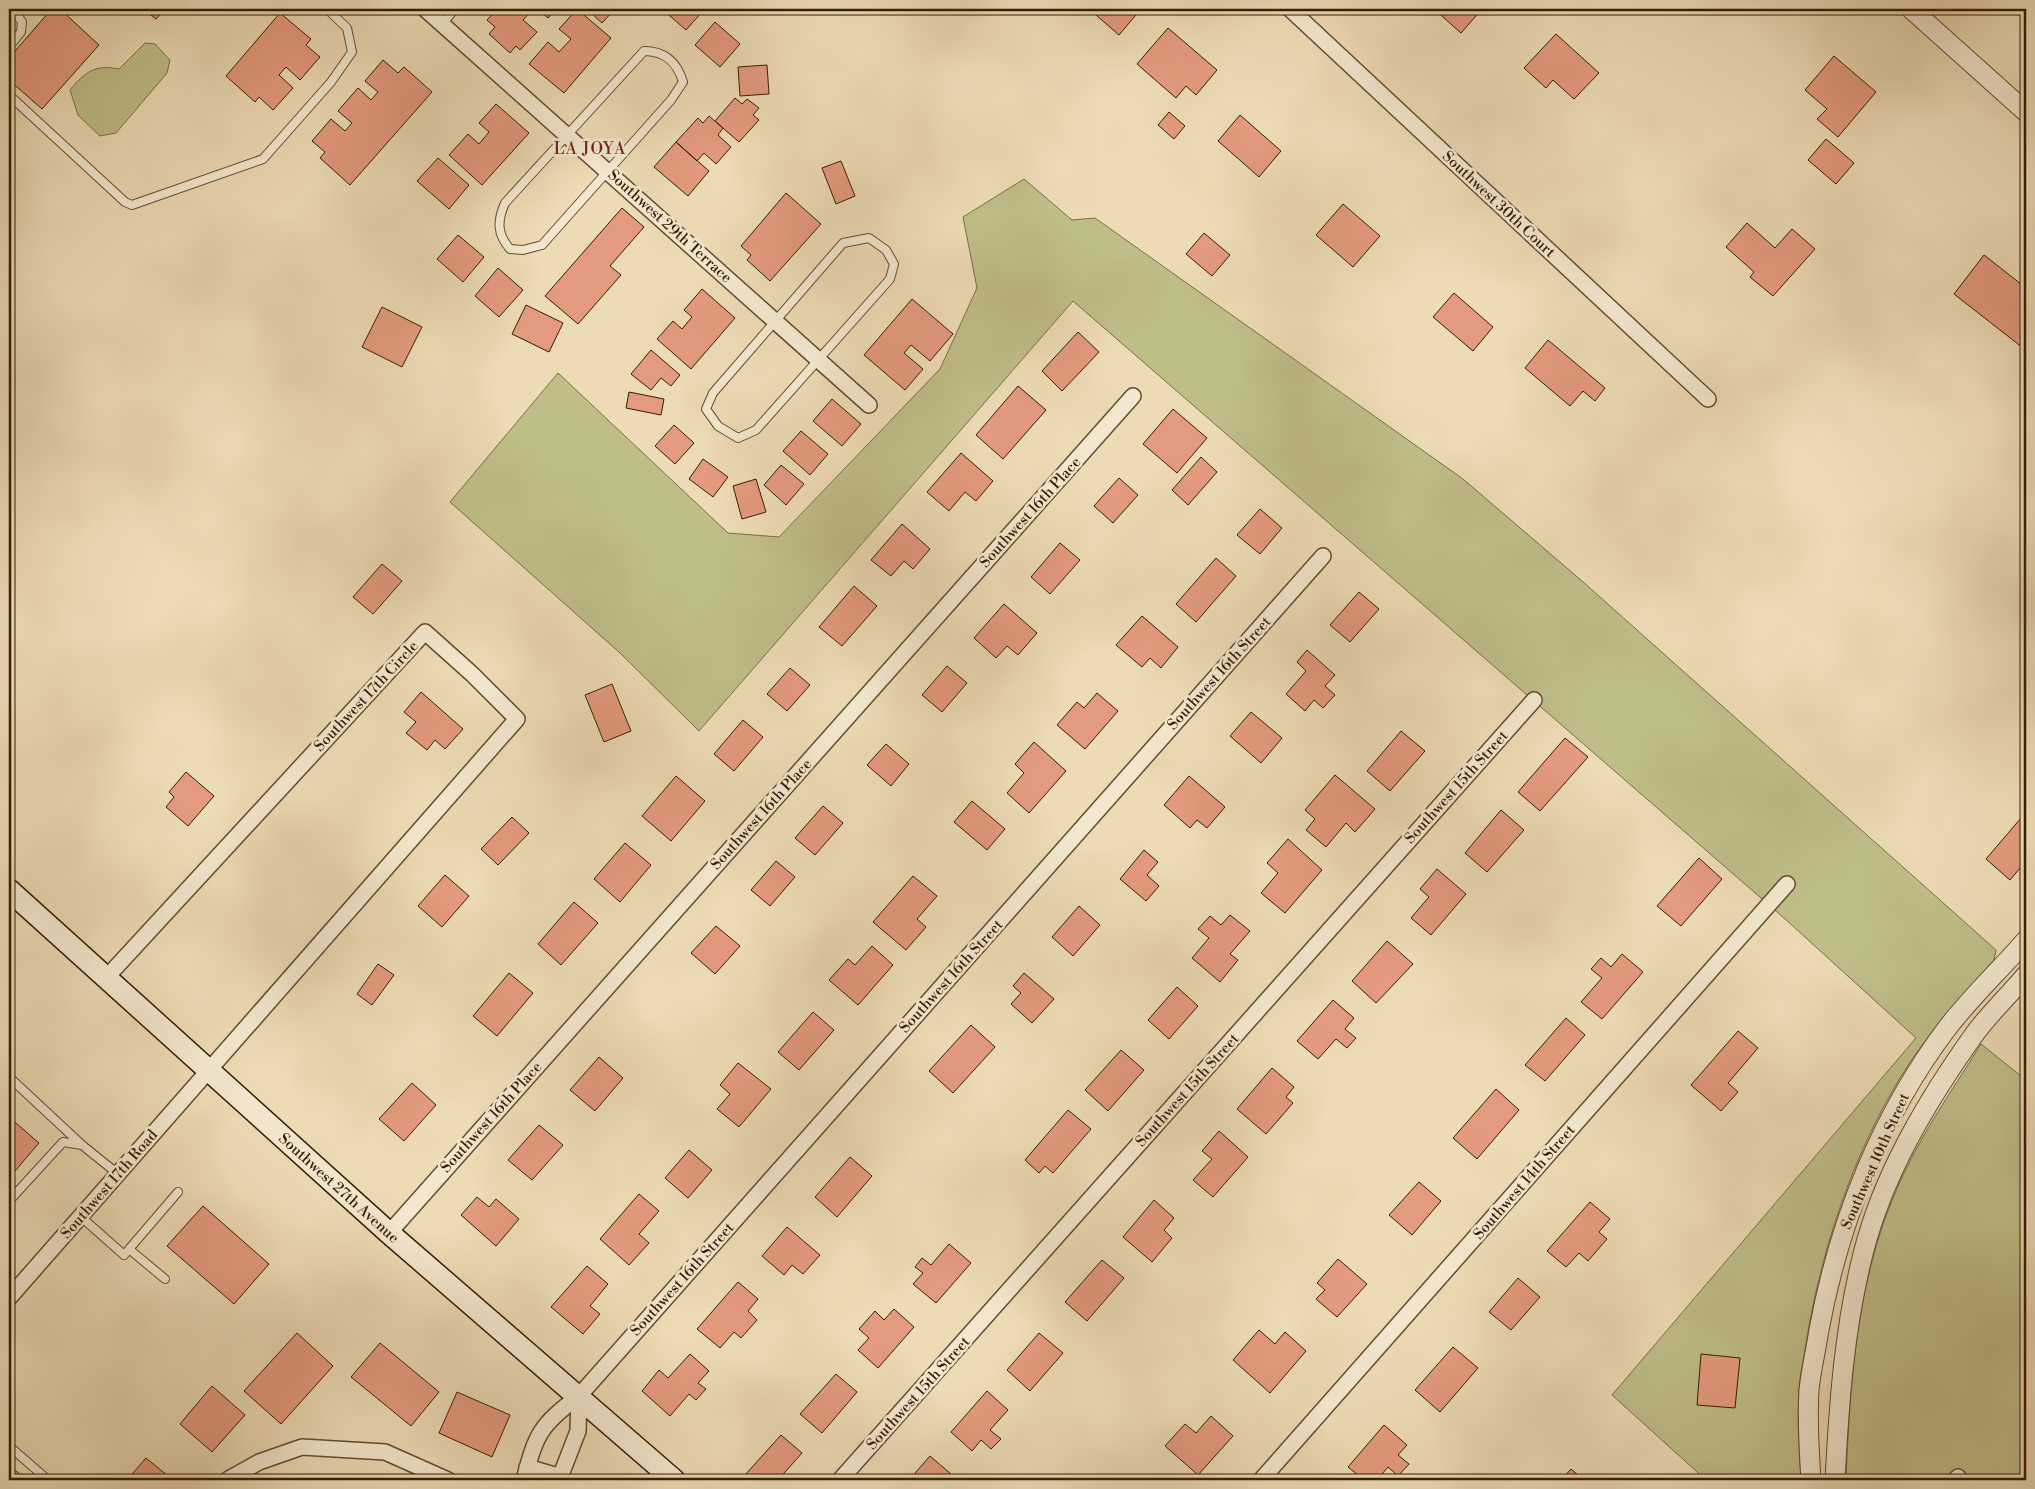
<svg xmlns="http://www.w3.org/2000/svg" width="2035" height="1489" viewBox="0 0 2035 1489" font-family="'Libre Bodoni',serif">
<rect width="100%" height="100%" fill="#eddbb5"/>
<filter id="stains"><feTurbulence type="fractalNoise" baseFrequency=".004" numOctaves="4"/><feColorMatrix values="0 0 0 0 .2 0 0 0 0 .09 0 0 0 0 .02 0 0 0 .5 -.17"/></filter>
<radialGradient id="worn" r=".72"><stop offset=".6" stop-color="#630" stop-opacity="0"/><stop offset="1" stop-color="#630" stop-opacity=".3"/></radialGradient>
<path fill="#bfbe89" stroke="#7a6e46" d="M145,43L155,44L170,60L167,73L116,133L100,136L78,115L70,90C85,72 95,64 119,69Z
M1024,179L1072,220L1095,218L1463,479L1582,581L1996,950L1994,960C1960,998 1926,1035 1900,1078C1852,1157 1822,1249 1807,1337C1805,1354 1800,1372 1799,1389C1797,1420 1799,1450 1801,1480H1706L1612,1395L1916,1038L1784,918L1073,301L699,731L620,653L450,502L558,373L728,533L779,537L940,369L977,288L963,217Z
M1981,1044L2026,1080V1480H1846C1850,1386 1856,1287 1893,1198C1915,1143 1950,1094 1981,1044Z"/>
<path fill="#e49a7e" stroke="#351d02" d="M49,9H60L99,45L42,109L9,80V58L49,12Z
M109,9H120L115,15Z
M143,9H165L156,19Z
M497,9H533L523,20L537,32L520,50L516,46L510,53L489,34L495,27L487,20Z
M537,9H556L548,18Z
M577,9L611,38L564,93L529,64L548,42L559,52L571,39L559,29Z
M587,9H615L602,23Z
M662,9H699L702,12L686,30Z
M1089,9H1141L1119,35Z
M1434,9H1482L1461,33Z
M280,13L311,39L306,45L320,57L300,80L286,67L279,75L293,88L273,110L259,97L255,102L226,76Z
M715,22L740,44L720,67L695,45Z
M1168,28L1217,70L1196,95L1186,86L1176,98L1137,64Z
M1556,34L1599,73L1574,99L1553,80L1546,88L1524,68Z
M1834,56L1876,92L1838,137L1817,119L1827,109L1805,90Z
M383,60L398,73L404,67L432,92L350,185L320,158L325,152L312,141L331,119L345,131L352,123L338,111L358,88L371,100L378,92L365,81Z
M767,65L769,94L740,96L738,67Z
M735,98L742,104L747,99L759,108L753,115L759,120L739,142L715,121Z
M496,104L529,133L482,185L449,155L468,134L479,144L489,132L479,123Z
M1169,112L1185,126L1174,139L1158,125Z
M1240,115L1281,151L1259,177L1218,141Z
M709,116L723,128L718,135L731,147L716,164L704,153L697,161L676,142L698,118L703,123Z
M1826,139L1854,163L1836,184L1808,160Z
M676,142L709,171L688,196L654,167Z
M438,158L469,185L449,209L417,181Z
M841,161L855,196L836,204L822,168Z
M786,193L821,224L770,281L747,260L751,255L741,246Z
M1343,204L1380,236L1353,267L1316,235Z
M622,208L644,227L610,266L621,275L578,324L545,296Z
M1747,223L1775,248L1792,229L1815,249L1773,296L1750,277L1754,272L1726,247Z
M1204,233L1230,255L1212,276L1186,254Z
M458,235L484,257L463,282L437,259Z
M1984,255L2026,288V345L2023,348L1954,294Z
M498,268L523,290L499,317L475,296Z
M702,289L735,318L691,369L657,339L673,321L682,329L692,317L684,310Z
M1454,293L1493,327L1473,351L1433,317Z
M912,299L953,334L930,361L911,345L904,353L923,369L905,390L864,355Z
M526,305L563,323L549,352L512,334Z
M382,307L422,327L402,367L362,347Z
M1078,332L1099,352L1062,391L1042,371Z
M1548,340L1605,388L1595,401L1583,391L1570,406L1525,368Z
M651,350L680,375L671,386L661,378L651,390L631,374Z
M1018,386L1046,410L1003,459L976,435Z
M629,392L664,399L661,415L626,408Z
M832,399L861,424L842,446L813,421Z
M1173,409L1207,438L1177,473L1143,444Z
M674,425L694,443L675,464L655,446Z
M801,431L828,454L810,475L783,451Z
M961,453L993,481L976,501L965,492L949,511L927,492Z
M1201,457L1217,472L1188,505L1172,490Z
M703,459L728,477L713,497L689,479Z
M781,465L804,484L786,505L764,485Z
M1119,478L1138,495L1113,523L1094,506Z
M756,479L766,512L742,519L733,486Z
M1260,509L1282,528L1260,554L1237,535Z
M902,524L930,549L913,569L904,561L891,576L871,560Z
M1060,543L1080,560L1050,594L1031,577Z
M1216,558L1236,576L1196,622L1176,604Z
M382,564L402,581L373,614L353,597Z
M854,586L877,606L842,646L819,627Z
M1359,592L1379,609L1350,642L1330,625Z
M1004,604L1037,633L1018,655L1007,646L996,658L974,638Z
M1142,616L1178,647L1161,668L1150,658L1142,667L1116,645Z
M1307,650L1335,675L1325,686L1335,695L1323,708L1314,700L1305,711L1286,694L1306,671L1297,662Z
M947,666L967,683L942,712L922,695Z
M790,668L810,685L787,711L767,694Z
M612,684L631,731L604,742L585,695Z
M421,692L463,729L445,749L435,740L427,750L406,733L416,722L404,712Z
M1097,693L1118,711L1085,749L1057,725L1077,702L1084,708Z
M1251,712L1282,738L1261,763L1230,736Z
M743,720L763,737L734,771L714,754Z
M1401,731L1425,751L1390,791L1367,771Z
M1565,738L1588,757L1540,811L1518,792Z
M1034,742L1066,771L1029,813L1007,793L1024,773L1015,764Z
M886,744L909,764L891,786L867,765Z
M186,772L214,796L188,826L166,807L174,797L169,792Z
M1335,775L1375,809L1355,832L1346,823L1326,847L1306,830L1315,819L1305,810Z
M676,776L705,801L671,841L642,816Z
M1189,776L1225,807L1207,828L1197,820L1190,828L1164,805Z
M972,801L1005,829L987,850L954,822Z
M823,806L843,823L815,855L795,838Z
M1501,810L1524,830L1487,872L1465,853Z
M512,817L529,833L498,865L481,849Z
M2021,818L2026,823V861L2010,880L1986,859Z
M1288,839L1322,870L1285,913L1261,893L1278,873L1267,863Z
M625,843L651,865L620,902L594,879Z
M1144,850L1158,862L1147,875L1159,886L1146,901L1120,879Z
M1699,858L1722,879L1681,926L1657,906Z
M776,861L795,877L770,906L751,890Z
M1437,869L1466,894L1431,935L1411,918L1429,897L1420,889Z
M445,875L469,896L442,927L418,906Z
M913,876L937,896L917,919L926,927L906,950L873,922Z
M574,902L598,923L561,965L538,944Z
M1079,906L1100,925L1073,956L1052,937Z
M1230,915L1250,931L1230,954L1238,960L1220,982L1192,958L1209,938L1198,929L1210,916L1221,925Z
M716,926L740,946L715,974L691,953Z
M1387,941L1413,964L1376,1003L1352,981Z
M872,946L893,965L858,1005L829,980L848,959L855,965Z
M1622,954L1643,972L1602,1019L1581,1002L1602,978L1591,969L1601,958L1611,967Z
M378,964L394,975L372,1005L357,994Z
M509,973L533,993L497,1036L473,1016Z
M1024,973L1054,999L1032,1023L1011,1004L1021,993L1013,986Z
M1177,987L1198,1006L1169,1039L1148,1020Z
M1333,1000L1354,1018L1345,1029L1356,1038L1347,1048L1336,1039L1318,1059L1297,1041Z
M813,1012L834,1030L799,1070L778,1052Z
M1566,1018L1585,1035L1545,1081L1525,1065Z
M971,1025L995,1047L953,1093L929,1071Z
M1738,1031L1758,1048L1728,1083L1738,1092L1721,1111L1691,1085Z
M1121,1050L1144,1070L1108,1111L1085,1090Z
M599,1057L623,1078L595,1111L570,1090Z
M738,1063L771,1089L739,1127L717,1109L730,1094L720,1085Z
M1272,1068L1294,1087L1286,1097L1293,1103L1266,1134L1237,1109Z
M412,1083L436,1105L404,1141L379,1119Z
M1496,1089L1519,1110L1477,1159L1453,1138Z
M1068,1110L1091,1129L1053,1173L1045,1166L1039,1173L1025,1160Z
M9,1117L39,1143L9,1178Z
M539,1125L563,1145L532,1180L508,1160Z
M1219,1131L1248,1157L1213,1197L1193,1180L1212,1159L1202,1151Z
M689,1150L712,1170L688,1198L665,1178Z
M850,1157L872,1176L837,1217L815,1197Z
M1419,1182L1441,1201L1412,1235L1389,1215Z
M639,1194L659,1211L639,1234L649,1243L629,1265L600,1239Z
M477,1197L489,1207L496,1199L519,1219L496,1246L461,1215Z
M1154,1200L1174,1218L1164,1230L1172,1238L1152,1262L1123,1237Z
M1590,1202L1610,1219L1599,1232L1607,1239L1588,1261L1579,1253L1566,1267L1547,1251Z
M203,1206L269,1264L234,1304L167,1246Z
M787,1227L820,1255L803,1274L792,1265L784,1275L762,1256Z
M949,1244L971,1263L936,1303L913,1284L923,1273L915,1267L922,1258L931,1265Z
M1338,1259L1367,1284L1337,1317L1316,1299L1325,1290L1317,1283Z
M1102,1260L1124,1278L1087,1321L1065,1302Z
M587,1266L608,1284L590,1306L600,1314L583,1334L551,1307Z
M1518,1278L1540,1297L1511,1330L1489,1312Z
M738,1282L758,1299L748,1311L757,1320L741,1338L734,1332L720,1348L697,1329Z
M894,1309L914,1327L878,1368L858,1350L869,1338L859,1329L875,1311L884,1320Z
M1259,1330L1275,1344L1285,1332L1306,1351L1270,1393L1233,1360Z
M297,1333L333,1366L281,1424L244,1391Z
M1039,1333L1063,1353L1030,1391L1007,1370Z
M380,1343L439,1392L411,1426L351,1377Z
M1453,1347L1478,1368L1440,1412L1415,1390Z
M690,1354L709,1371L698,1383L706,1389L696,1400L689,1394L670,1416L642,1391L659,1370L668,1378Z
M1701,1354L1740,1358L1735,1408L1697,1405Z
M836,1374L857,1392L822,1433L800,1414Z
M212,1386L245,1415L212,1452L180,1424Z
M987,1391L1008,1410L990,1430L1001,1439L991,1449L981,1440L972,1451L951,1432Z
M457,1392L510,1415L492,1457L439,1433Z
M1211,1416L1233,1436L1198,1475L1165,1446L1185,1424L1196,1433Z
M1384,1425L1407,1445L1398,1455L1409,1464L1398,1476L1388,1467L1377,1480H1364L1348,1467Z
M781,1435L802,1453L778,1480H751L745,1475Z
M930,1456L951,1474L945,1480H909Z
M146,1458L173,1480H127Z
M9,1465L27,1480H9Z
M1571,1469L1584,1480H1561Z"/>
<g fill="none" stroke-linecap="round" stroke-linejoin="round">
<g stroke="#634c2f" stroke-width="10">
<path id="service" d="M442,24L455,9
M9,47L21,32L22,22L13,9
M644,51C665,51 677,62 683,82L671,100L542,245L523,250L510,249C497,234 497,221 505,203Z
M9,95L125,202L132,205L263,159L331,82L352,52L347,28L327,9
M869,238L886,250L894,264L890,279L756,430L738,438L718,426L706,409L713,393L843,243Z
M9,1077L82,1145
M9,1201L63,1142L82,1145L118,1174
M80,1216L124,1255L178,1192
M129,1249L165,1279
M9,1446L48,1480"/>
</g>
<g stroke="#634c2f" stroke-width="18">
<path id="minor" d="M425,9L869,405
M1290,9L1708,399
M389,1233L1133,396
M9,1298L517,719L472,674L425,632L106,978
M527,1467L561,1477
M227,1480L259,1462L302,1447L385,1452L448,1480
M524,1480C536,1434 540,1425 579,1396L1323,556
M559,1480L578,1431L579,1396
M840,1480L1534,700
M1261,1480L1787,884
M1955,1480L1958,1477"/>
</g>
<g stroke="#634c2f" stroke-width="21">
<path id="tertiary" d="M1911,9L2026,112
M1811,1480C1809,1450 1807,1420 1809,1390C1811,1370 1816,1350 1819,1330C1839,1222 1881,1115 1948,1027C1972,996 2001,969 2026,940
M1835,1480C1839,1404 1844,1329 1863,1254C1883,1174 1928,1099 1976,1032C1991,1012 2010,994 2026,975"/>
</g>
<g stroke="#351d02" stroke-width="24">
<path id="secondary" d="M9,890L389,1233L674,1480"/>
</g>
<use href="#service" stroke="#f3e8cf" stroke-width="8"/>
<use href="#minor" stroke="#f3e8cf" stroke-width="15"/>
<use href="#tertiary" stroke="#f3e8cf" stroke-width="19"/>
<use href="#secondary" stroke="#f3e8cf" stroke-width="21"/>
</g>
<g text-anchor="middle" stroke-width="5" stroke-linejoin="round" paint-order="stroke">
<g font-size="15" fill="#351d02" stroke="#f3e8cf">
<text transform="translate(1499 204) rotate(43)" y="5">Southwest 30th Court</text>
<text transform="translate(670 226) rotate(42)" y="5">Southwest 29th Terrace</text>
<text transform="translate(1030 512) rotate(-48)" y="5">Southwest 16th Place</text>
<text transform="translate(1219 673) rotate(-48)" y="5">Southwest 16th Street</text>
<text transform="translate(366 696) rotate(-47)" y="5">Southwest 17th Circle</text>
<text transform="translate(1456 787) rotate(-48)" y="5">Southwest 15th Street</text>
<text transform="translate(761 814) rotate(-48)" y="5">Southwest 16th Place</text>
<text transform="translate(951 976) rotate(-48)" y="5">Southwest 16th Street</text>
<text transform="translate(1187 1090) rotate(-48)" y="5">Southwest 15th Street</text>
<text transform="translate(491 1117) rotate(-48)" y="5">Southwest 16th Place</text>
<text transform="translate(1875 1161) rotate(-66)" y="5">Southwest 10th Street</text>
<text transform="translate(1524 1182) rotate(-49)" y="5">Southwest 14th Street</text>
<text transform="translate(109 1184) rotate(-49)" y="5">Southwest 17th Road</text>
<text transform="translate(339 1188) rotate(42)" y="5">Southwest 27th Avenue</text>
<text transform="translate(682 1279) rotate(-48)" y="5">Southwest 16th Street</text>
<text transform="translate(918 1393) rotate(-48)" y="5">Southwest 15th Street</text>
</g>
<g font-size="16" letter-spacing="1" fill="#7a1f14" stroke="#f3e8cf">
<text x="590" y="154">LA JOYA</text>
</g>
</g>
<rect width="2035" height="1489" fill="none" stroke="#eddbb5" stroke-width="30"/>
<rect x="10" y="10" width="2015" height="1469" fill="none" stroke="#351d02" stroke-width="2.5"/>
<rect x="15" y="15" width="2005" height="1459" fill="none" stroke="#351d02"/>
<rect width="100%" height="100%" filter="url(#stains)"/>
<rect width="100%" height="100%" fill="url(#worn)"/>
</svg>
